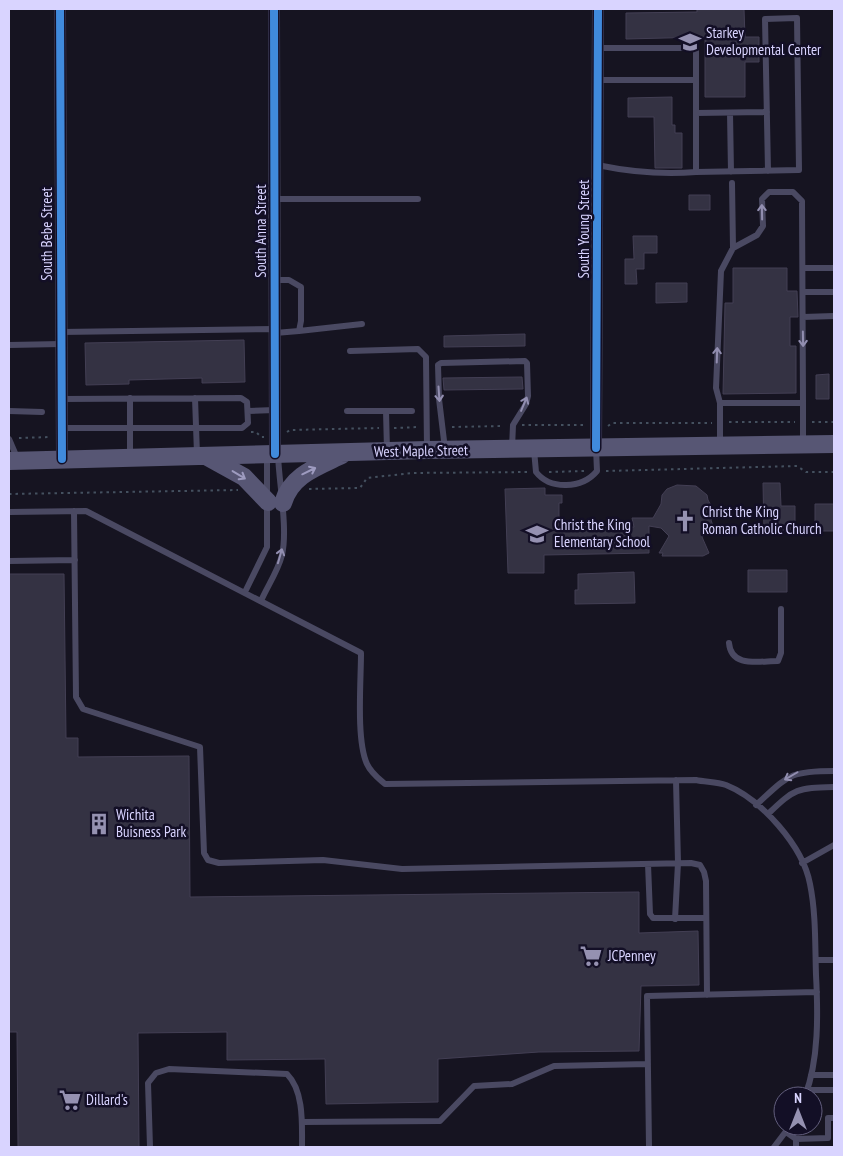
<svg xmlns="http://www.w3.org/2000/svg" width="843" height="1156" viewBox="0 0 843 1156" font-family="'PT Sans Narrow',sans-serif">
<rect width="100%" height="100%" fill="#161421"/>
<path fill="#343243" stroke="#433f54" d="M697,9H744L745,37H759V62H745V97H705V37L626,39V13L697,12Z
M672,97V125H675V133H682V168H655L654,117H628V98Z
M689,195H710V210H689Z
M633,236H657V253H644V269H636L637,284H625V259H634Z
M733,268H787V291H797L798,317H790V346H796V393L723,394L725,303H733Z
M656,283H687V302L656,303Z
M525,334V346L444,347V336Z
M244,340L245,382L202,383V378L129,380V384L86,385L85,343Z
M829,374V399H816V375Z
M522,377L523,389L444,390L443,378Z
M763,483H780L781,506H795V531L764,532Z
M677,485L696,486L707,495L708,500L713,509L711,520L713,526L705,531L702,537L709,553L703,556H662L663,553H659L669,536L661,528L649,526V553L544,555V573H508L505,489L545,488V495H562V503H559V522H572V527H634L632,518H653L661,504L662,495L667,489Z
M815,504H834V531H815Z
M748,570H787V592H748Z
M634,572L635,603L575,604V590H578V574Z
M9,574H64L66,738H78V757L189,756L190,897L639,892V933L698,931L699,985L641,986L639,1051L539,1052L438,1059V1102L326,1104L325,1059L227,1060V1032L138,1033L139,1147H18L17,1032H9Z"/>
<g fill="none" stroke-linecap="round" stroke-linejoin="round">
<path stroke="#44505f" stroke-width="2" stroke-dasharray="2.5 4" stroke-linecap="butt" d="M729,422H795
M812,422H834
M522,425H584
M608,426L612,423H712
M452,427L504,426
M394,428L419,427
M251,432H256L261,437H264
M287,432L290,430L379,428
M19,438L51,437
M606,471L797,466L806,472H834
M549,472L584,471
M309,489L360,488L367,478L412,473L529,472
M9,494L238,490"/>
<path stroke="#4a4962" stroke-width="6" d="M598,80H696
M696,113L767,112
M730,113L731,172
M597,165C631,172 662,175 696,172V48H598
M696,172L799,170L797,18L765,19L768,171
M732,183L733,248
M274,199H418
M803,268H834
M274,280H289L301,287V321L299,331L275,333
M803,292H834
M803,317L834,316
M299,331L362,324
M61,332L275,329
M9,345L61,344
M350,351L418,349L426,357L427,449
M130,398V457
M195,398L197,454
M62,399L241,398L247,402L248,423L242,428H62
M720,403L716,388L721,271L733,248L757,235L763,226L762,199L769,192H793L802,201L803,403
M9,411L42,412
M248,411L275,410
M347,411H412
M386,411L387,450
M9,439L18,460
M720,445V403H803V443
M445,449L439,399L438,365L441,363L525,361L527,363L528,396L526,404L513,425L512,448
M534,450L536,472C550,490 582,489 597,471L596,448
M74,511L76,697L83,709L200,747L204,853L208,860L219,863L323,860L402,869L691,863L700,865L704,872L706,881L707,995
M9,512L86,511L361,653C361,682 356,740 367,764C371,773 378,778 385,784L696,780C705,782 717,782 726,785C761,799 803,846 810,884C816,913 815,945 816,975C818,1013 819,1060 805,1096
M9,561L75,560
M245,592L267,547V455
M261,601C267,587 278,571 282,555C288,529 279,483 278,455
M729,643C731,668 759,661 778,661L781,653V609
M756,805C789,775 789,771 834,771
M768,814C795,788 797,788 834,787
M802,863L834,845
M648,864L650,914L653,918H706
M675,919L678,863L676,780
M816,960H834
M811,1075H834
M807,1090H834
M302,1122L440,1121L474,1086L512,1084L554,1066L648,1064
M786,1132L796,1139V1147
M796,1139L828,1138V1118H834
M150,1147L148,1083L156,1073L169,1069L287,1074C304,1091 302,1124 302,1147
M649,1147L647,996L817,992
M774,1147L790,1126"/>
<path stroke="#4a4962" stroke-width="12" d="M60,9L62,459
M274,9L275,454
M596,448L598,9"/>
<path stroke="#575674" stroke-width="18" d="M206,456L244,477L268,502
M9,461L427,450L834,444
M283,503C291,475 317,467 342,455"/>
<g stroke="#130f26" stroke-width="11">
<path id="cycleway" d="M60,9L62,459
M274,9L275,454
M596,448L598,9"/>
</g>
<use href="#cycleway" stroke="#408adc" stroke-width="8"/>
</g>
<defs><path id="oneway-shaft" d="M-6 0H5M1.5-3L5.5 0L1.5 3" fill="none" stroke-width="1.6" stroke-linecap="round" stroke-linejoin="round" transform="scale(1.25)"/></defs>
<g stroke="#928eb0">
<use href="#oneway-shaft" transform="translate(762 212) rotate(-91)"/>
<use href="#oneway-shaft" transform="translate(803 339) rotate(89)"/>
<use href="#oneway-shaft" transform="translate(717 355) rotate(-88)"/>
<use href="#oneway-shaft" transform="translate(439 394) rotate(86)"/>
<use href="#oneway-shaft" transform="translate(524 404) rotate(-67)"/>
<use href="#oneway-shaft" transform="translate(280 556) rotate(-74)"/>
<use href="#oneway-shaft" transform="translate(791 776) rotate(150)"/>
</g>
<g stroke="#9e9bc0">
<use href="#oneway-shaft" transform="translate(309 471) rotate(-26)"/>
<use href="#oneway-shaft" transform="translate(239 475) rotate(31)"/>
</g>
<defs>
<g id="school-bare" transform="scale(1.725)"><path d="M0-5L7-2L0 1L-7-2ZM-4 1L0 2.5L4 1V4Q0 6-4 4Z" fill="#9591b1" stroke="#130f26" stroke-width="2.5" paint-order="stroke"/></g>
<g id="church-bare" transform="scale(1.725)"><path d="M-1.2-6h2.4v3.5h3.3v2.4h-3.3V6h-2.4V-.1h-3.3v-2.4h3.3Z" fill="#9591b1" stroke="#130f26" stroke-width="2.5" paint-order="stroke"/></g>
<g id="building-bare" transform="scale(1.725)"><path d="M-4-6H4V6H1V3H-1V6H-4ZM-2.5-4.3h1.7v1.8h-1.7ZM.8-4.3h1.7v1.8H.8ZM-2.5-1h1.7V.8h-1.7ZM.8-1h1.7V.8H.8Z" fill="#9591b1" stroke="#130f26" stroke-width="2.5" paint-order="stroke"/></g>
<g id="supermarket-bare" transform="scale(1.725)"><path d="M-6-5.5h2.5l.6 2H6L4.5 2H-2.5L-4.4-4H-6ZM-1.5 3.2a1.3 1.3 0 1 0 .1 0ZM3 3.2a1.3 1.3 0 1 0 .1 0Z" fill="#9591b1" stroke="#130f26" stroke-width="2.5" paint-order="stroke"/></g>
</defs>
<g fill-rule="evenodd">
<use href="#school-bare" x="690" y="42"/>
<use href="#church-bare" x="685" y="521"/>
<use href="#school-bare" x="537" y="534"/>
<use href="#building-bare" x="99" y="824"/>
<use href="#supermarket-bare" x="591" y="956"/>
<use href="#supermarket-bare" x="70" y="1100"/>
</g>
<g text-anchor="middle" stroke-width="5" stroke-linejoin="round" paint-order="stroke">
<g font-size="15" fill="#d9d4ff" stroke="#130f26" text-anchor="start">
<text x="706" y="38">Starkey<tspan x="706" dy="17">Developmental Center</tspan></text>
<text x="702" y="517">Christ the King<tspan x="702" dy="17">Roman Catholic Church</tspan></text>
<text x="554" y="530">Christ the King<tspan x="554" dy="17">Elementary School</tspan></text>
<text x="116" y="820">Wichita<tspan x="116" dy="17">Buisness Park</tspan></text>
<text x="608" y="961">JCPenney</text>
<text x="86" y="1105">Dillard's</text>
</g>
<g font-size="15" fill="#d9d4ff" stroke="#130f26">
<text transform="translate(584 229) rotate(-90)" y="5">South Young Street</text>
<text transform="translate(261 231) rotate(-90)" y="5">South Anna Street</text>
<text transform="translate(47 234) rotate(-90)" y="5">South Bebe Street</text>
<text transform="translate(421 451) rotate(-1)" y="5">West Maple Street</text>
</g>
</g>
<rect width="843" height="1156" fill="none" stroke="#d9d4ff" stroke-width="20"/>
<g transform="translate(798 1111)"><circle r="24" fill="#130f26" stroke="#625e7d"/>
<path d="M0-4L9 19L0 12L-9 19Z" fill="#9591b1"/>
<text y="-8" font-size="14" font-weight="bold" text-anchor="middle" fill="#d9d4ff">N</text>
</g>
</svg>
